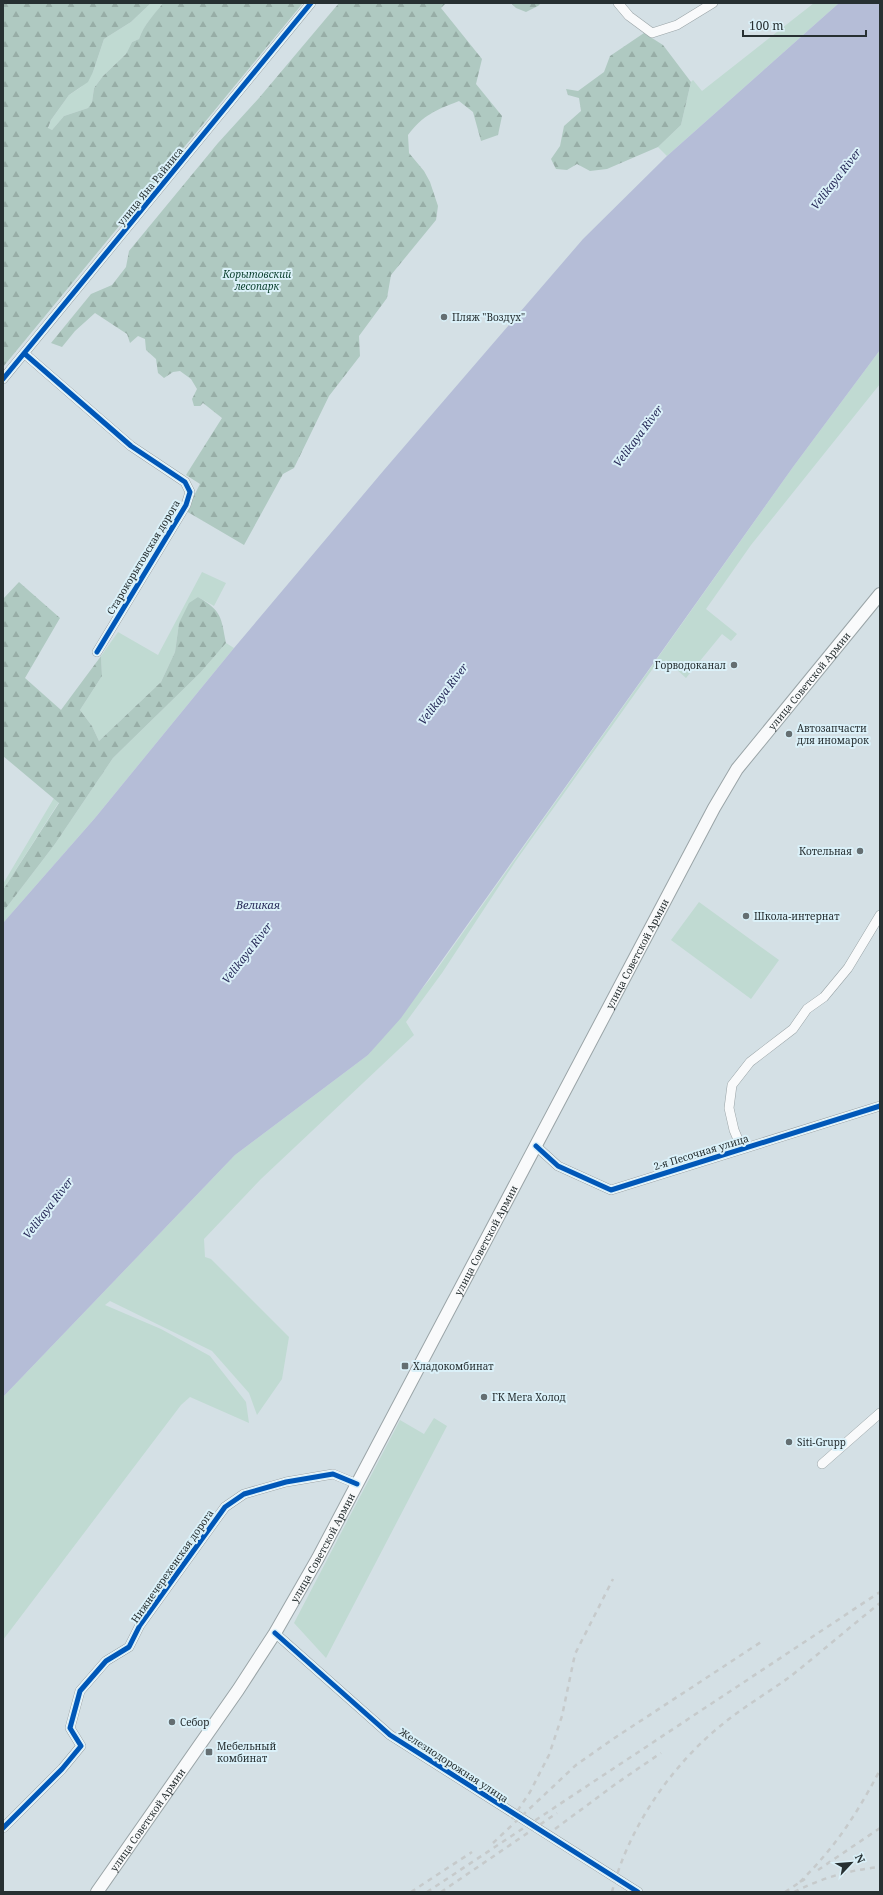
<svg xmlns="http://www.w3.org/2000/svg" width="883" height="1895" viewBox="0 0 883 1895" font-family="'Noto Serif',serif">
<defs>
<pattern id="forest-firs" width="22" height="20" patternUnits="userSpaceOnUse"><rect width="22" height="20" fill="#afc9c1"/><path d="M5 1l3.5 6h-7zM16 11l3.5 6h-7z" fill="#97ada6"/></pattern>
</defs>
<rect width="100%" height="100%" fill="#d4e0e5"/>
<path fill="#c0dad2" d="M151,3H163C154,16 144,24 139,39L132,42L126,54L103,76L94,88L92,102L88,108L64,116L52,130L48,129L51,120L69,95L81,87L93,72L104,39L131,22Z
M814,3H839L667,156L658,147L681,125L691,82L693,80L702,91Z
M880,350V384L751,545L706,609L737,634L731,641L722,634L686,678L666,660L663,663L659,660L515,862L442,973L406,1022L414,1035L261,1179L204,1239L205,1257L211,1259L289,1337L282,1379L257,1415L249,1393L212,1351L110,1301L105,1305L161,1329L210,1356L246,1402L249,1423L190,1397L181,1405L3,1640V1397L235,1155L368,1055L430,979L793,467Z
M202,572L226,583L214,606L198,597L179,623L175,652L161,682L99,741L92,726L80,710L102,676L101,656L118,632L158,655Z
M226,643L234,648L95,818L3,923V912L55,844L113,758L200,673Z
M54,798L59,802L3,890V884Z
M699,902L779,960L751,999L671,940Z
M434,1418L447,1426L326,1658L294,1623L400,1420L424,1434Z"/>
<path fill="url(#forest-firs)" d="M3,3H151L131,22L104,39L93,72L88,82L69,95L51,120L48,128L52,130L64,116L88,108L92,102L94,88L103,76L126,54L132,42L139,39C144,24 154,15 163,3H303L3,367Z
M339,3H446L441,8L482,59L476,84L502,116L498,135L481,141L473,112L459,101C436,110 423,115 408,135L409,153L424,171L430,182L438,206L436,220L391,275L387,298L359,336L360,356L329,396L294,468L283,474L244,545L186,511L200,484L186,475L222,418L203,403L200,406H194L192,399L197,389L191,379L180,371L173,372L164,378L158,373L156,359L146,350L145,339L138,336L130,343L127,334L95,313L75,331L62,347L51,343L91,294L112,285L126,267L129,251L218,143L259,98Z
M511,3H541L538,6L526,12L516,8Z
M644,33L663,45L691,82L681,125L658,147L607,169L590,171L577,164L567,170L556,169L551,159L560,146L564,126L581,111L579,98L568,95L566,89L578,91L604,72L610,56Z
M19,582L60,618L25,678L61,710L101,656L102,676L80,710L92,726L99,741L161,682L175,652L179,623L189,603L198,597C222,611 221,617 226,643L200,673L113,758L55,844L3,912V890L59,803L3,756V599Z"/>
<path fill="#b5bdd7" d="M839,3H880V350L793,467L401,1018L368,1055L235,1155L3,1397V923L95,818L234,648L384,470L583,239L667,156Z"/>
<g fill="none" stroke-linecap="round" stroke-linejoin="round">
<g stroke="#9aa4a7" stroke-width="10">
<path id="minor" d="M618,3L629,16L652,33L677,25L713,3
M25,354L131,446L185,482L190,492L186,505L97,652
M3,379L311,3
M536,1146L558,1166L611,1190L880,1106
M742,1149L734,1130L729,1108L732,1085L750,1062L793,1029L807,1009L824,997L848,968L880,915
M822,1464L880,1413
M275,1633L390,1735L638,1892
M3,1828L62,1769L81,1746L70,1728L80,1691L106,1661L129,1647L140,1625L225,1507L244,1494L286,1482L333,1474L357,1484"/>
</g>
<g stroke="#9aa4a7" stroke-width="14">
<g id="major">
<path id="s1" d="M97,1892L238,1690L275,1633L318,1558L714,808L737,769L880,594"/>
</g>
</g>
<use href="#minor" stroke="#f9fafb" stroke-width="9"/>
<use href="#major" stroke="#f9fafb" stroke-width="12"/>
<path stroke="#c6cacb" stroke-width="2.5" stroke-dasharray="5 5" stroke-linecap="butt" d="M512,1819L530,1792L549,1755L562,1716L575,1654L613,1579
M555,1829L617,1783L661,1753
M493,1843L576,1765L613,1739L761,1642
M818,1870L880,1828
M800,1882C837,1845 856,1815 880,1770
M411,1892L472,1852
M427,1892L880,1592
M441,1892L557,1813
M612,1892C628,1828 672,1764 724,1723C745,1706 769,1692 791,1676C821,1652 850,1627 880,1603
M785,1892L805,1879
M794,1892C822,1878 849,1870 880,1867"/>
<g stroke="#dbf1f9" stroke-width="8">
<path id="cycleway" d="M25,354L131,446L185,482L190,492L186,505L97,652
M3,379L311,3
M536,1146L558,1166L611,1190L880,1106
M275,1633L390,1735L638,1892
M3,1828L62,1769L81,1746L70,1728L80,1691L106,1661L129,1647L140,1625L225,1507L244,1494L286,1482L333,1474L357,1484"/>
</g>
<use href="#cycleway" stroke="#0057b8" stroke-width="5"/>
</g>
<g fill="#646e71" stroke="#dbf1f9" stroke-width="1.5">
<circle cx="444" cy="317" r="4"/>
<circle cx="734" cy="665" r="4"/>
<circle cx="789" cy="734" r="4"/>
<circle cx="860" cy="851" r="4"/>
<circle cx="746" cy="916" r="4"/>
<rect x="401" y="1362" width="8" height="8" rx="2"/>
<circle cx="484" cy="1397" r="4"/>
<circle cx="789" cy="1442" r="4"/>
<circle cx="172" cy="1722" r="4"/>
<rect x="205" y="1748" width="8" height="8" rx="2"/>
</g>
<g text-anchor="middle" stroke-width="4" stroke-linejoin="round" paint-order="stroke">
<g font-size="10" fill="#273032" stroke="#dbf1f9">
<text transform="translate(150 186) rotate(-51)" y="4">улица Яна Райниса</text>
<text transform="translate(143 557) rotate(-59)" y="4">Старокорытовская дорога</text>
<text dy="4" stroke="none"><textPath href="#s1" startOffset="1408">улица Советской Армии</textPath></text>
<text dy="4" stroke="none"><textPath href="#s1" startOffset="1084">улица Советской Армии</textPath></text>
<text transform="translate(701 1152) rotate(-17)" y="4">2-я Песочная улица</text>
<text dy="4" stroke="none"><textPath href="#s1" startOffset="760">улица Советской Армии</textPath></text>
<text dy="4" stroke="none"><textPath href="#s1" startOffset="412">улица Советской Армии</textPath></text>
<text transform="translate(172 1566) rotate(-55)" y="4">Нижнечерехенская дорога</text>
<text transform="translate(454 1765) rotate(33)" y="4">Железнодорожная улица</text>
<text dy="4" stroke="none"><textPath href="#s1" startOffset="88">улица Советской Армии</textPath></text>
</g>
<g font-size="10" font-style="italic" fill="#083e2b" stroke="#dbf1f9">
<text x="257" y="278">Корытовский<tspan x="257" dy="12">лесопарк</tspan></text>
</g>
<g font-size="10" fill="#273032" stroke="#dbf1f9" text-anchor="start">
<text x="452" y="321">Пляж "Воздух"</text>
<text x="726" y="669" text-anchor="end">Горводоканал</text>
<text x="797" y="732">Автозапчасти<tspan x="797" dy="12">для иномарок</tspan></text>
<text x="852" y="855" text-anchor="end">Котельная</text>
<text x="754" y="920">Школа-интернат</text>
<text x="413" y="1370">Хладокомбинат</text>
<text x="492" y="1401">ГК Мега Холод</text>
<text x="797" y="1446">Siti-Grupp</text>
<text x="180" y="1726">Себор</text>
<text x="217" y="1750">Мебельный<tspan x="217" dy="12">комбинат</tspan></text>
</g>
<g font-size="11" font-style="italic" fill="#272a58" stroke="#dbf1f9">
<text transform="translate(836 179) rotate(-52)" y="4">Velikaya River</text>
<text transform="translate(638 436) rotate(-53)" y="4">Velikaya River</text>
<text transform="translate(443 694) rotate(-53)" y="4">Velikaya River</text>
<text x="258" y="909">Великая</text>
<text transform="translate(247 953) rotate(-52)" y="4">Velikaya River</text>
<text transform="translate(48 1208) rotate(-52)" y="4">Velikaya River</text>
</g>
</g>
<rect width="883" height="1895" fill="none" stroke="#273032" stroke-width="8"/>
<g transform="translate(851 1863) rotate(64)" stroke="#dbf1f9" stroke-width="3" paint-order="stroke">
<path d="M0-3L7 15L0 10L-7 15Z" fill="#273032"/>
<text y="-6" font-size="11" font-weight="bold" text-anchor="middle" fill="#273032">N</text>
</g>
<path d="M743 30v6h123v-6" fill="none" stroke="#273032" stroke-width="2"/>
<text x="749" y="30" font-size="12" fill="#273032" stroke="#dbf1f9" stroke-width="3" paint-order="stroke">100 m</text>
</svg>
